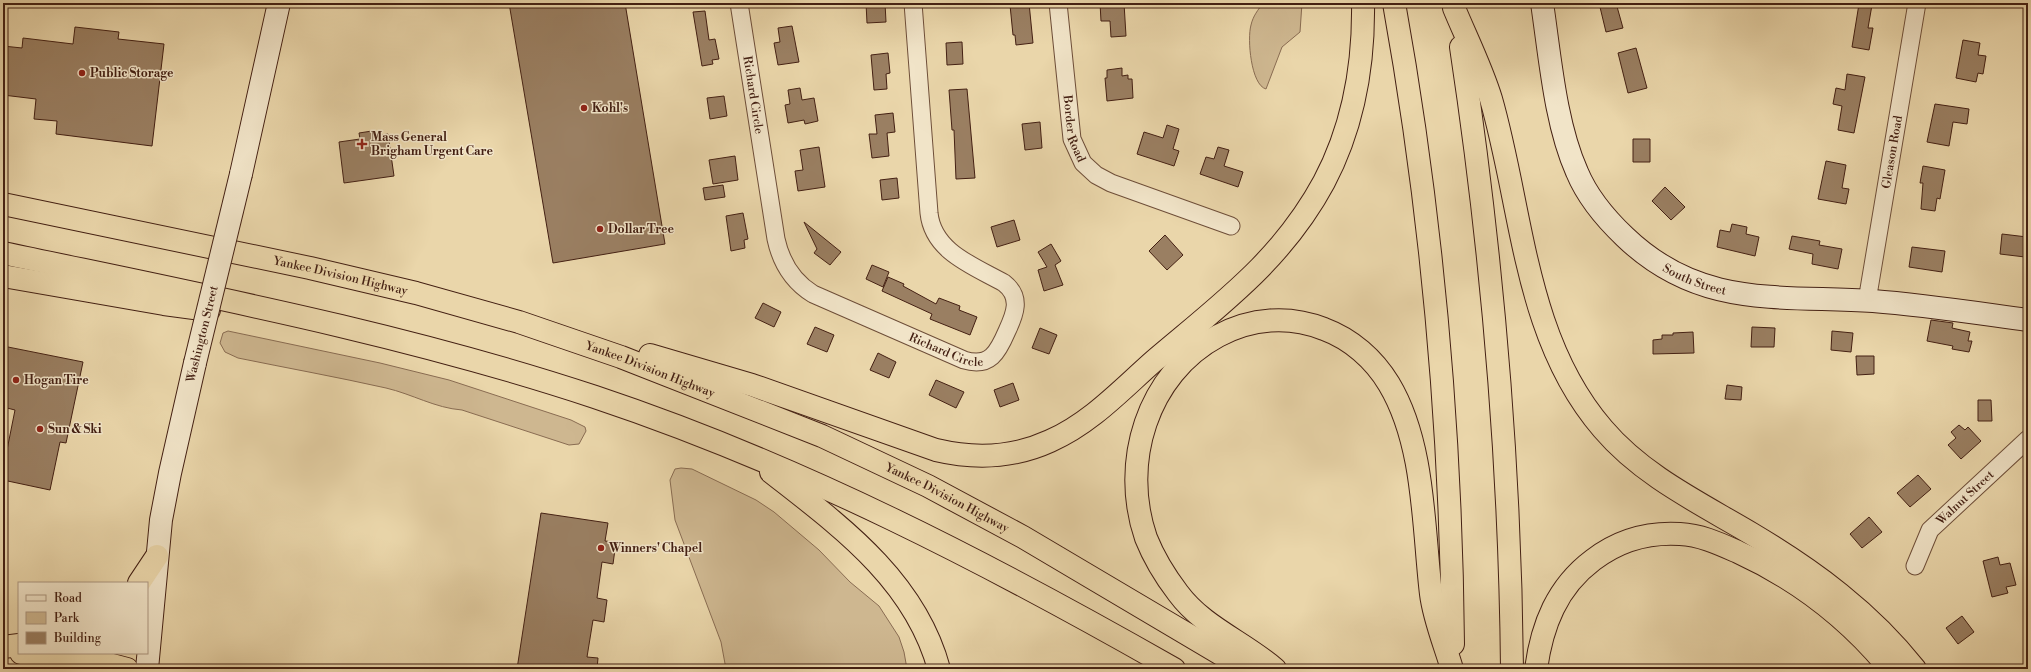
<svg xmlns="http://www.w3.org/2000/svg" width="2031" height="672" viewBox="0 0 2031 672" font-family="'Libre Bodoni',serif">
<rect width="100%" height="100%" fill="#ead6aa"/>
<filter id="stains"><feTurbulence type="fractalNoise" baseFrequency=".005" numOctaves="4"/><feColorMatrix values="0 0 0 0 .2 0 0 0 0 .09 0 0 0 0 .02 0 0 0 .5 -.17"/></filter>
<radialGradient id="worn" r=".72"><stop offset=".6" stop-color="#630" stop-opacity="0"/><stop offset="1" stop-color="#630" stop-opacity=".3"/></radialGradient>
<path fill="#ceb790" stroke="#896c52" d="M1263,3H1302L1300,32L1282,47L1266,89C1251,85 1247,39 1251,25C1253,16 1258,10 1263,3Z
M228,331L380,363L449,380L571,420L585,427L586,431L579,444L569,445L462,410C435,408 412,394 386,388C337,377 287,368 238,358L225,352L220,343L223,333Z
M681,468L692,469L756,500L774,512L819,550L850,582L879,606L899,637L904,652L907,669H726L721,642L675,520L670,480L675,469Z"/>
<path fill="#9a7f62" stroke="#442013" d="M509,3H625L665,244L553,263Z
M866,3H885L886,22L867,23Z
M1029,3L1033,43L1016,45L1015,35H1013L1010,5Z
M1100,3H1124L1126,36L1111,37L1110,21H1101Z
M1599,3H1616L1623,28L1606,32Z
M1859,4L1872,5L1868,28H1873L1869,50L1852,47Z
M705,11L709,40L715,39L719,59L712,60L713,64L702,66L693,12Z
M792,26L799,62L778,65L774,43L780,42L778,28Z
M75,27L119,32L118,39L164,44L152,146L56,134L57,121L34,119L36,99L3,95V46L22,48L23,38L73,44Z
M1963,40L1980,43L1978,55L1986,56L1983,74L1978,73L1976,82L1956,78Z
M962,42L963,64L947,65L946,43Z
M1636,48L1647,88L1628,93L1618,53Z
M888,53L890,73L886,74L887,89L874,90L871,55Z
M1122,68V76L1128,75V79H1132L1133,98L1107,101L1105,78H1107V70Z
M1847,74L1865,77L1854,133L1838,130L1842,106L1833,104L1836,88L1845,90Z
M800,88L802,100L814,98L818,121L805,124L804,120L788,123L785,105L790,104L788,90Z
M967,89L975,178L956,179L954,130H952L949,90Z
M724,96L727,116L710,119L707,98Z
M1935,104L1969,109L1967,124L1953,122L1949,146L1927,142Z
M893,113L895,132L887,133L889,156L872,158L869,134H877L875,115Z
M1040,122L1042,148L1025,150L1022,124Z
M1167,125L1179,129L1173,149L1179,151L1174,166L1137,154L1144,132L1163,138Z
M372,131L373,136L388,134L394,176L344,183L339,142L360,139L359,133Z
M1633,139H1650V162H1633Z
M819,147L825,187L798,191L795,171L803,170L800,150Z
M1218,147L1229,150L1224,166L1243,172L1238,187L1200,174L1206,157L1214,159Z
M735,156L738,180L713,184L709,160Z
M1826,161L1846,165L1842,188L1849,189L1846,204L1818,199Z
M1923,166L1945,170L1940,199L1937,198L1935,211L1921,209L1923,183H1920Z
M897,178L899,198L882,200L880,180Z
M723,185L725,197L705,200L703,188Z
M1665,187L1685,207L1671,220L1652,201Z
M743,213L748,239L744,240L745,248L731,251L726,216Z
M1014,220L1020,240L997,247L991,227Z
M804,222L841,252L830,265L814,253L817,249Z
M1732,224L1747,227L1746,234L1759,237L1755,256L1717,247L1720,230L1730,232Z
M2002,234L2027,237L2025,257L2000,254Z
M1165,235L1183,255L1167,270L1149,251Z
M1792,236L1820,241L1819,245L1842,249L1838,269L1812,264L1813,254L1789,249Z
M1051,244L1061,261L1055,265L1063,285L1044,291L1038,270L1047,267L1038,252Z
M1912,247L1945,251L1942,272L1909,267Z
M872,265L889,272L883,287L866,279Z
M888,277L904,284L903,286L936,304L939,298L960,306L959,310L977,317L970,335L930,319L932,314L882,291Z
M763,303L781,312L774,327L755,318Z
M1931,320L1953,323L1952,328L1970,332L1968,341H1972L1969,352L1952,349L1953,346L1927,341Z
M815,327L834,335L827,352L807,344Z
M1752,327L1775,328L1774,347H1751Z
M1040,328L1057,335L1049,354L1032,348Z
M1832,331L1853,333L1851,352L1831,350Z
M1693,332L1694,353L1653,354V340L1662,339V335H1673V333Z
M3,346L83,362L66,443L60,442L50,490L3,480V470L15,410L3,407Z
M878,353L896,362L889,378L870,370Z
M1856,356H1874V374L1857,375Z
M936,380L964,392L956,408L929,395Z
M1013,383L1019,400L1000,407L994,390Z
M1727,385L1742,387L1741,400L1725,399Z
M1978,400H1991L1992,421H1978Z
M1959,425L1965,430L1968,427L1981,441L1961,459L1948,445L1956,438L1951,432Z
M1918,475L1931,489L1910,507L1897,493Z
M541,513L608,523L605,541L616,542L613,564L602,562L597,598L607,600L604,622L593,620L587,657L598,658L597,669H517Z
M1869,517L1882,532L1862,548L1850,534Z
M1998,557L2000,565L2010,563L2016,585L2006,587L2008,593L1992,597L1983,561Z
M1962,616L1974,632L1958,644L1946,628Z"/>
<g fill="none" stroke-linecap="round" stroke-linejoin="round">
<g stroke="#6e4e39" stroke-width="19">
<g id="street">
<path id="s1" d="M739,3L776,239C781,262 792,281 813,294L964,360C990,368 998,352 1007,331C1015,314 1022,297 1004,283C974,266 933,252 929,213L913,3"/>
<path id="s2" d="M1058,3L1072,139L1083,163L1096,175L1111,183L1231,226"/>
<path id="s3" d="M1867,301L1917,3"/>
<path id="s4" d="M1915,566L1930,530L2028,439"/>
</g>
</g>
<g stroke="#442013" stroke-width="24">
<g id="secondary">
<path id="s5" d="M1542,3C1550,56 1555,123 1577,172C1587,196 1606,219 1625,237C1700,309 1779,295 1873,301C1925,305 1976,313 2028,320"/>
<path d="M241,174L279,3"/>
<path d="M147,669L161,520L170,473L195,363"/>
</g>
</g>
<g stroke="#442013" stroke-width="24">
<g id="highway">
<path d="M1394,3C1432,214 1451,430 1453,644"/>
<path d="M1454,8C1466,37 1482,69 1491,99C1523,210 1524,338 1603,429C1643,476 1700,503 1752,534C1814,571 1870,612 1915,669"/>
<path d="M1461,47C1492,253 1510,460 1512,669"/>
<path id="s6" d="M3,204L310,268L416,293L519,322L621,357L822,436L928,486L1023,537L1246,669"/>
<path d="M3,253C202,295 402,333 595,397C799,465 988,563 1174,669"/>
<path d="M3,276L164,304L209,310"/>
<path d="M650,355L752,385L936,450C974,459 1013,458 1050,441C1091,423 1122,389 1155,360C1221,304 1282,260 1324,182C1353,127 1364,65 1363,3"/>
<path d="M771,472C840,526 915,580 939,669"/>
<path d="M139,583L157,556"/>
<path d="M3,647L19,645"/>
<path d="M21,653L93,660L127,669"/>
<path d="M1275,669C1244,642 1203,627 1178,593C1165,576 1154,558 1146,538C1120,463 1147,374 1218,336C1251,318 1289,315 1324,329C1351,339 1374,359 1389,384C1425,444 1423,527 1431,594C1434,619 1445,645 1452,669"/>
<path d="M1536,669C1542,625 1557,587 1593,560C1619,540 1648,532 1680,534C1701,535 1720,544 1738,552C1797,579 1849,619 1890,669"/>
</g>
</g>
<use href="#street" stroke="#f1e4c8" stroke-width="17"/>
<use href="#secondary" stroke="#f1e4c8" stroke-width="22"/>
<use href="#highway" stroke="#ead6aa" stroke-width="22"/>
<g stroke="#442013" stroke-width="24" stroke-linecap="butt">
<path id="secondary-bridge" d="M195,363L241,174"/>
</g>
<use href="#secondary-bridge" stroke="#f1e4c8" stroke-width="22"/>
</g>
<g fill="#8f2418" stroke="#f1e4c8" stroke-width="1.5">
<circle cx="82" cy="73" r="4"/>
<circle cx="584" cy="108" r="4"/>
<path d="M360 138h4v4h4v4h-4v4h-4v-4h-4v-4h4z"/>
<circle cx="600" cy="229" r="4"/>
<circle cx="16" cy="380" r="4"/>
<circle cx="40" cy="429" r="4"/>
<circle cx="601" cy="548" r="4"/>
</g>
<g text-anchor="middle" stroke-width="3" stroke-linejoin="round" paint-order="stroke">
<g font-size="12" font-weight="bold" fill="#442013" stroke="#f1e4c8" text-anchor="start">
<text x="90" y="77">Public Storage</text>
<text x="592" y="112">Kohl's</text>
<text x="371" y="141">Mass General<tspan x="371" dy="14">Brigham Urgent Care</tspan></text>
<text x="608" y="233">Dollar Tree</text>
<text x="24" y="384">Hogan Tire</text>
<text x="48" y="433">Sun &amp; Ski</text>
<text x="609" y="552">Winners' Chapel</text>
</g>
<g font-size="12" fill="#442013" stroke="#f1e4c8">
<text dy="4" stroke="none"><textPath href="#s1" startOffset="93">Richard Circle</textPath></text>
<text dy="4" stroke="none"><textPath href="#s2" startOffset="127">Border Road</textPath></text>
<text dy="4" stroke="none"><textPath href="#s3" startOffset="151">Gleason Road</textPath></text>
<text dy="4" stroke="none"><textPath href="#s6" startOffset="345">Yankee Division Highway</textPath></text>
<text dy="4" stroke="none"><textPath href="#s5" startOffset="337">South Street</textPath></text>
<text transform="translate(202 334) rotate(-76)" y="4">Washington Street</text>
<text dy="4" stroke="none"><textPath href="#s1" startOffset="452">Richard Circle</textPath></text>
<text dy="4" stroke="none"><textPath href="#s6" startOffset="669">Yankee Division Highway</textPath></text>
<text dy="4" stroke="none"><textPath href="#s6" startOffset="993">Yankee Division Highway</textPath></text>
<text dy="4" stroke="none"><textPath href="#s4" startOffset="87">Walnut Street</textPath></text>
</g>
</g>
<rect width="2031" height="672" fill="none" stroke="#ead6aa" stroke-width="16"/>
<rect x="4" y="4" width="2023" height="664" fill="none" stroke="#442013" stroke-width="2"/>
<rect x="8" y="8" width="2015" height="656" fill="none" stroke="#442013"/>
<rect x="18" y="582" width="130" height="72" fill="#f1e4c8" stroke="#ac9680"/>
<rect x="26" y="595" width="20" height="6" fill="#f1e4c8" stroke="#ac9680"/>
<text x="54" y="602" font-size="12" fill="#442013">Road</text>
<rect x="26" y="612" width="20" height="12" fill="#ceb790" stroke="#ac9680"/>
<text x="54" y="622" font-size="12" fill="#442013">Park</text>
<rect x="26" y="632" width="20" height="12" fill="#9a7f62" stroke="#ac9680"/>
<text x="54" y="642" font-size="12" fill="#442013">Building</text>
<rect width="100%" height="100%" filter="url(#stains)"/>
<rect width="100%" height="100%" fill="url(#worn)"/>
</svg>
